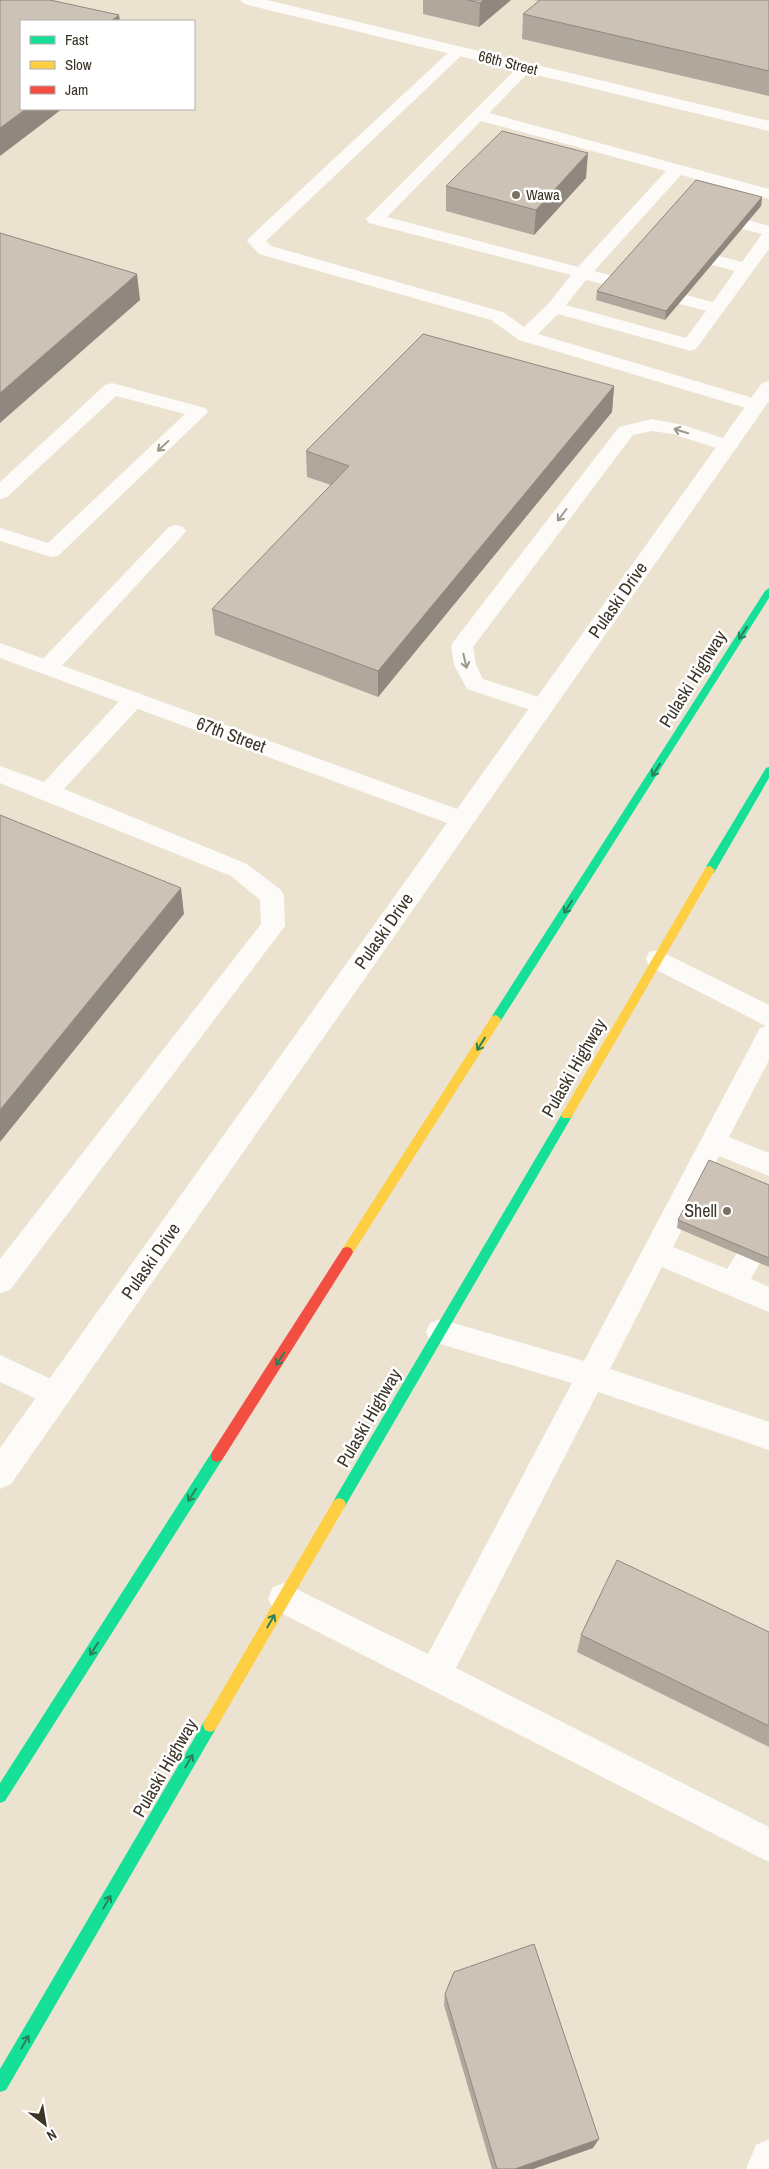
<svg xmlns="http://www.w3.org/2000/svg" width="769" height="2169" viewBox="0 0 769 2169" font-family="'Archivo Narrow',sans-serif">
<rect width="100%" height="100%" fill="#ece2d0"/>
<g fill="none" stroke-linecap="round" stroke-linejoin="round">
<path fill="#fcfbf8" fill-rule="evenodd" d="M458,46L463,48L466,51L463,54L266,241L271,246L503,312L524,327L549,303L571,275L369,223L366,219L521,64H531L534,67L531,70L489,113L769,189V199L681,175L594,271L613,276L616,280L613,284L607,285L586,280L566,305L686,338L706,311L676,303L673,299L676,295L682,294L713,302L735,271L709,264L706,260L709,256L715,255L742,262L762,234L739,228L736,224L739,220L745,219L769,226V249L696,349L690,351L684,349L558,314L538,334L763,401L766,405L763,409L756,411L749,409L519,340L491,320L259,254L247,241L250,237L453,48ZM481,121L666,171L578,267L387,217Z
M112,383L205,408L208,412L58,556L51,557L0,541V528L48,543L185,414L116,396L7,497L0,499V482L105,385Z
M652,419L683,425L735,442L738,446L735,450L728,452L673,434L652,431L633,435L473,647L476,665L483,679L551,701L554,706L551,711L543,714L467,689L454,665L451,646L454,641L619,427Z
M176,525L183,527L186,531L183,535L56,672L48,674L40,672L37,667L40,662L169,527Z
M134,692L142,694L145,699L142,704L64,789L247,864L281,890L284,896L285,926L10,1290L0,1293V1259L261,924L260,900L231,876L0,783V766L44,782L126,694Z
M658,950L769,1005V1060L729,1137L769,1153V1176L719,1156L673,1247L727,1269L738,1251L748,1247L758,1251L762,1259L751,1279L769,1287V1312L662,1267L610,1369L769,1422V1450L598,1392L456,1668L769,1827V1862L273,1609L268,1598L273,1587L284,1583L428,1654L572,1383L430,1341L426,1332L430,1323L440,1319L584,1361L760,1028L766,1026L649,966L646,959L649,952Z
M0,1355L66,1386L71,1395L66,1404L56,1408L0,1382Z
M769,2139V2169H746L756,2145Z"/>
<path fill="#fcfbf8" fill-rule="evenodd" d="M240,0H267L769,121V131L248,5L243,3Z
M769,381V401L11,1484L0,1489V1448L447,823L0,658V643L457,809L762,383Z"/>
<path fill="#16e098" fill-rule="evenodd" d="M769,588V598L500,1022H492L491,1019L492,1016L765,591Z
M769,767V778L714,873H706L705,870L706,867L766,768Z
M567,1110L571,1112L573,1115L571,1118L344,1508L339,1510L334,1508L332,1504L334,1500L563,1112Z
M217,1450L222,1452L223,1456L222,1460L5,1801L0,1803V1783L212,1452Z
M210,1718L215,1720L217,1725L215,1730L6,2090L0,2092V2069L205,1720Z"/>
<path fill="#ffcf43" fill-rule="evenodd" d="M710,866L715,870L571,1118H563L561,1115L563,1112L706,867Z
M496,1015L501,1019L500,1022L351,1256L347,1257L343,1256L341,1252L343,1248L492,1016Z
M339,1498L344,1500L346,1504L344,1508L215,1730L210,1732L205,1730L203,1725L205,1720L334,1500Z"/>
<path fill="#f24e42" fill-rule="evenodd" d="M347,1247L351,1248L353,1252L351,1256L222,1460L217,1462L212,1460L211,1456L212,1452L343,1248Z"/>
</g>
<path fill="#b0a79d" d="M423,0H511L479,27L423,14Z
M534,0H769V96L522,39L523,14L539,1Z
M586,178L534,235L446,211V186Z
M762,197L761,206L665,320L596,300L597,291Z
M614,386L612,412L378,697L215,635L212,609L331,485L307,477L306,451Z
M769,1185V1267L677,1228L678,1220Z
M769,1632V1747L577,1652L581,1635Z
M445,1994L593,2148L533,2169H492L444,2005Z"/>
<path fill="#90887f" d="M484,0H511L479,27L480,3Z
M119,15L120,21H111Z
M26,109H62L0,156V128Z
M588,153L586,178L534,235L536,210Z
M762,197L761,206L665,320L666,311Z
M137,274L140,300L0,423V393Z
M614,386L612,412L378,697V671Z
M181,888L184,914L0,1142V1110Z
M599,2139L593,2148L533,2169H515Z"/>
<path fill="#cdc2b6" stroke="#90887f" d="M0,0H50L119,15L111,21H21V109H26L0,128Z
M467,0H484L480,3Z
M540,0H769V71L523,14Z
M502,131L588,153L536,210L446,186Z
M696,180L762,197L666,311L597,291Z
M0,233L137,274L0,393Z
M423,334L614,386L378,671L212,609L349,466L306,451Z
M0,815L181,888L0,1110Z
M709,1160L769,1185V1258L678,1220Z
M617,1560L769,1632V1726L581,1635Z
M534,1944L599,2139L515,2169H497L445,1994L454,1972Z"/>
<defs><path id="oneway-shaft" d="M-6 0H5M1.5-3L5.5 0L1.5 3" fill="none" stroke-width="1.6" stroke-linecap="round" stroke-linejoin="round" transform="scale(1.25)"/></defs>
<g stroke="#9c9890">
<use href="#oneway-shaft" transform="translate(681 431) rotate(-163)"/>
<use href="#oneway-shaft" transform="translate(163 446) rotate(137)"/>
<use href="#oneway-shaft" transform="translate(562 515) rotate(127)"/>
<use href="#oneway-shaft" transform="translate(465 661) rotate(77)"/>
</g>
<g stroke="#2a815a">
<use href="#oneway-shaft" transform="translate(743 633) rotate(122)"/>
<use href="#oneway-shaft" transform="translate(656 770) rotate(122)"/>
<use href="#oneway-shaft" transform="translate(568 907) rotate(122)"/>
<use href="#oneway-shaft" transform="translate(481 1044) rotate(122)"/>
<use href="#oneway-shaft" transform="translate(280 1359) rotate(123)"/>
<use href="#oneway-shaft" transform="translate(192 1495) rotate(123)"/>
<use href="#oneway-shaft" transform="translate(271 1621) rotate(-60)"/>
<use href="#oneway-shaft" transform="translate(94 1649) rotate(123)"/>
<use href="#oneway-shaft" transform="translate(189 1761) rotate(-60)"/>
<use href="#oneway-shaft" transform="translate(107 1902) rotate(-60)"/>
<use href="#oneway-shaft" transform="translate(25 2042) rotate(-60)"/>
</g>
<g fill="#797162" stroke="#fff" stroke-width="2">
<circle cx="516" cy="195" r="5"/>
<circle cx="727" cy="1211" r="5"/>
</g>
<g text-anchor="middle" stroke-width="5" stroke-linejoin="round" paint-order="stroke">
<g font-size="15" fill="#3b3427" stroke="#fff">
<text transform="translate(508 63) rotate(14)" y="5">66th Street</text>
</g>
<g font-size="15" fill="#3b3427" stroke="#fff" text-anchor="start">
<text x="526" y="200">Wawa</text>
</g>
<g font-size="18" fill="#3b3427" stroke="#fff">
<text transform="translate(618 600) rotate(-55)" y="6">Pulaski Drive</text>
<text transform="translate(693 679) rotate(-58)" y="6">Pulaski Highway</text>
<text transform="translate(231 735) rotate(20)" y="6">67th Street</text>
<text transform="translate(384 931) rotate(-55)" y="6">Pulaski Drive</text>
<text transform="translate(574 1068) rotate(-60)" y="6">Pulaski Highway</text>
<text transform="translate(151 1261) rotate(-55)" y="6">Pulaski Drive</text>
<text transform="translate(369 1418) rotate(-60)" y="6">Pulaski Highway</text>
<text transform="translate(165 1768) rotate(-60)" y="6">Pulaski Highway</text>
</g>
<g font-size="18" fill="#3b3427" stroke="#fff" text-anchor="end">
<text x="717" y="1217">Shell</text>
</g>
</g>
<rect x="20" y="20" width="175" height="90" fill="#ffffff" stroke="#b1aea9"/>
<rect x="30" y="36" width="25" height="8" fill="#16e098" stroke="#b1aea9"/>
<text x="65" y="45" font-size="15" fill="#3b3427">Fast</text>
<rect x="30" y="61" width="25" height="8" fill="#ffcf43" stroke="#b1aea9"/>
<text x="65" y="70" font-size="15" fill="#3b3427">Slow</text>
<rect x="30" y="86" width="25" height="8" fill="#f24e42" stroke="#b1aea9"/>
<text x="65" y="95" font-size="15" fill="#3b3427">Jam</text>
<g transform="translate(45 2124) rotate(149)" stroke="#ffffff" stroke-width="4" paint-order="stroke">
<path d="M0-4L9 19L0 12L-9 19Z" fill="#3b3427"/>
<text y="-8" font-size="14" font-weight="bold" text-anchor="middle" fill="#3b3427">N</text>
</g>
</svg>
